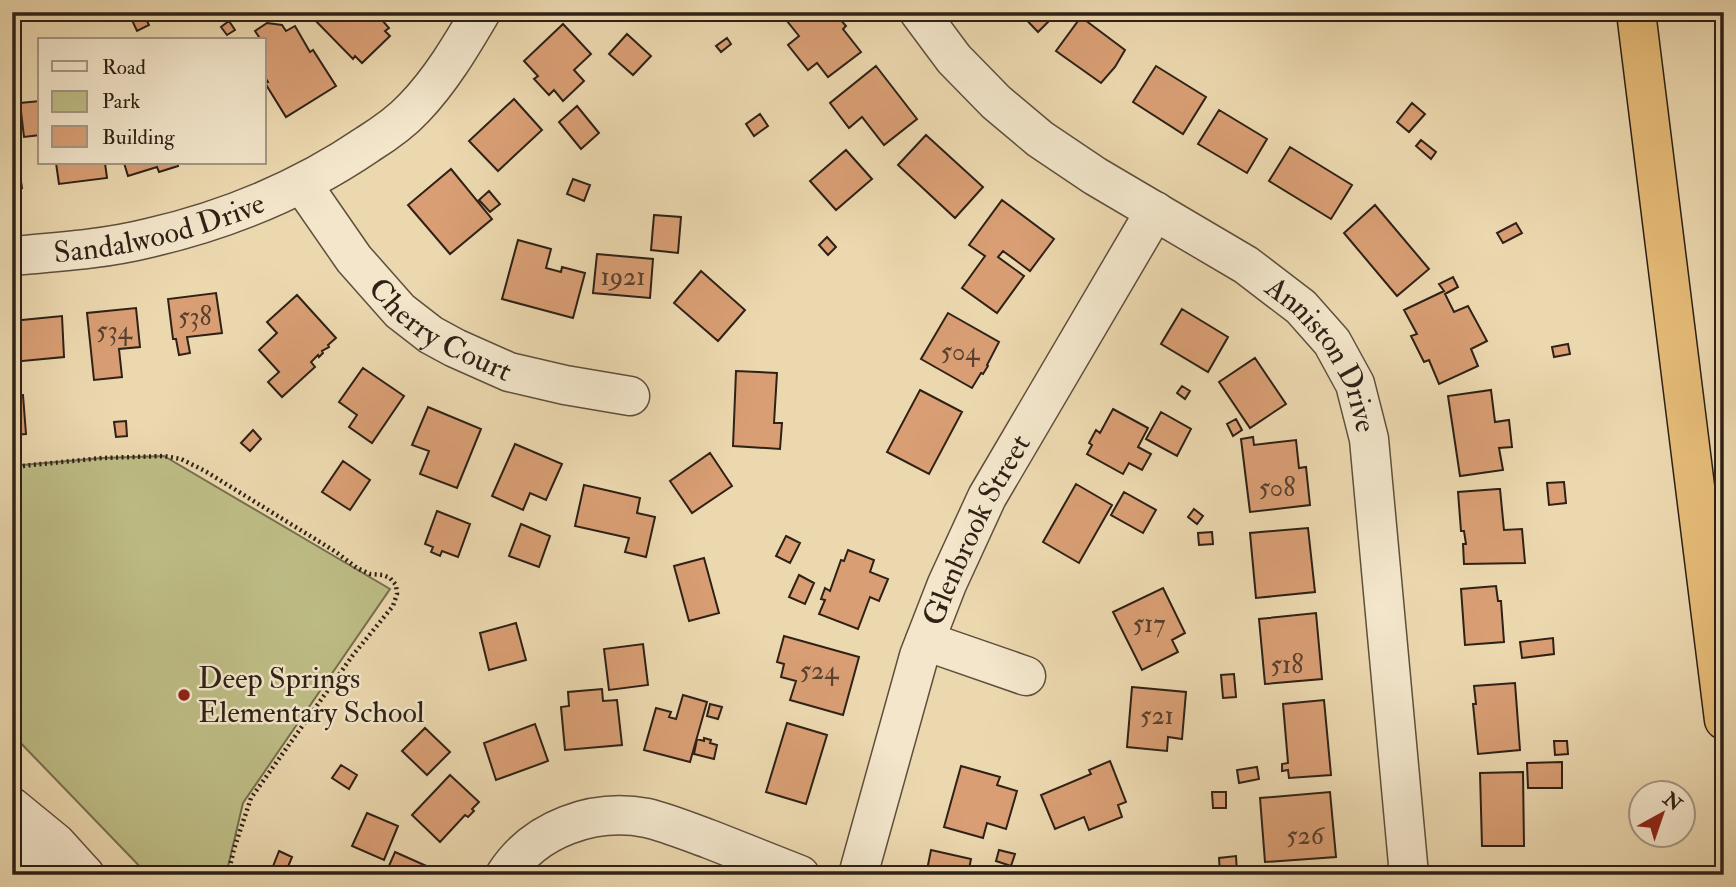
<svg xmlns="http://www.w3.org/2000/svg" width="1736" height="887" viewBox="0 0 1736 887" font-family="'IM FELL Double Pica',serif">
<rect width="100%" height="100%" fill="#ecd8af"/>
<filter id="stains"><feTurbulence type="fractalNoise" baseFrequency=".00286" numOctaves="4"/><feColorMatrix values="0 0 0 0 .2 0 0 0 0 .09 0 0 0 0 .02 0 0 0 .5 -.17"/></filter>
<radialGradient id="worn" r=".72"><stop offset=".6" stop-color="#630" stop-opacity="0"/><stop offset="1" stop-color="#630" stop-opacity=".3"/></radialGradient>
<path fill="#bebd86" stroke="#766f4e" stroke-width="2" d="M164,456L390,589L243,803L226,875H148L12,734V466L102,458Z"/>
<path fill="#d99e74" stroke="#2e2116" stroke-width="2" d="M307,12H375L389,28L385,31L390,36L362,63L355,56L353,59Z
M787,12H830L837,21L840,19L846,26L843,29L861,52L828,77L817,63L808,70L788,45L799,36L783,16Z
M1019,12H1058L1038,32Z
M143,13L149,25L137,31L131,18Z
M1081,17L1125,50L1115,67L1101,83L1056,51Z
M229,21L235,30L227,35L221,27Z
M267,23L282,25L286,31L295,26L310,52L313,50L336,86L286,117L265,83L268,82L264,76V40H261L255,31Z
M563,24L591,54L574,70L584,81L563,101L554,90L549,95L534,79L538,76L524,61Z
M627,34L651,56L633,75L609,54Z
M727,38L731,44L721,52L716,46Z
M876,66L917,119L884,145L862,117L849,128L830,103Z
M1156,66L1206,97L1183,134L1133,102Z
M12,80L17,112L12,113Z
M514,99L542,130L498,171L469,141Z
M40,101V135L24,137L20,103Z
M1412,103L1425,114L1409,132L1397,122Z
M577,106L599,133L581,149L559,122Z
M1219,110L1267,139L1247,173L1198,144Z
M760,114L768,126L754,136L746,124Z
M926,135L983,187L955,218L898,165Z
M1421,140L1436,152L1431,159L1416,146Z
M1290,147L1352,185L1331,219L1269,181Z
M12,148H16L22,188L12,189Z
M846,150L872,179L836,210L810,181Z
M56,163H105L107,178L59,184Z
M124,163H177L178,166L159,172L157,167L128,176Z
M451,169L492,219L450,254L408,205Z
M573,179L590,185L584,201L567,194Z
M489,191L500,204L490,212L479,200Z
M1002,200L1054,239L1030,271L1003,251L998,257L1024,276L997,313L962,288L985,256L969,245Z
M1375,205L1429,269L1397,296L1344,233Z
M654,215L681,217L678,253L651,250Z
M1516,223L1522,233L1503,243L1497,233Z
M827,237L836,247L828,255L819,245Z
M518,240L551,249L546,268L561,272L562,267L585,273L573,318L502,299Z
M597,254L653,259L650,298L593,293Z
M701,271L745,310L718,341L674,303Z
M1453,277L1458,287L1445,294L1454,312L1468,306L1487,341L1471,349L1478,366L1439,384L1429,360L1424,362L1411,336L1417,334L1404,310L1444,291L1439,284Z
M216,293L222,333L187,337L190,353L179,355L176,339H173L168,299Z
M297,295L336,338L328,345L329,347L322,351L323,353L319,357L318,355L311,362L315,367L282,397L268,382L279,372L259,350L277,333L267,322Z
M136,308L140,347L119,349L122,377L94,380L87,313Z
M1182,309L1228,337L1208,372L1161,344Z
M948,313L999,342L987,365L988,366L983,374L981,373L972,388L921,359Z
M62,316L64,357L12,362V321Z
M1568,344L1570,354L1554,357L1552,347Z
M1255,358L1286,404L1250,428L1219,382Z
M363,368L404,396L372,443L349,427L357,415L339,402Z
M736,371L777,373L774,423H782L780,449L733,446Z
M1182,386L1190,391L1185,399L1177,393Z
M920,390L962,412L929,474L887,452Z
M1491,390L1495,422L1509,420L1512,447L1499,448L1503,470L1460,476L1448,396Z
M23,395L26,434L12,435V396Z
M428,407L481,429L457,488L420,474L429,451L412,445Z
M1113,409L1148,428L1138,447L1151,454L1142,470L1129,463L1123,474L1087,454L1092,445L1089,443L1096,430L1100,433Z
M1161,412L1191,429L1177,456L1146,439Z
M1236,419L1242,430L1233,436L1227,424Z
M126,421L127,436L116,437L114,422Z
M253,430L261,439L250,451L241,443Z
M1253,437L1254,445L1296,440L1299,468L1306,467L1310,505L1250,512L1241,439Z
M515,444L562,464L546,500L530,493L523,510L492,496Z
M710,453L732,486L692,513L670,481Z
M343,461L370,480L350,510L322,492Z
M1564,482L1566,503L1549,505L1547,483Z
M1076,484L1112,505L1079,563L1043,542Z
M584,485L640,498L637,513L655,517L646,557L625,552L629,538L575,526Z
M1498,489H1500L1504,530L1522,529L1525,563L1464,564L1463,544H1466L1464,531H1461L1458,492Z
M1124,492L1156,510L1143,533L1111,515Z
M1194,509L1203,516L1197,524L1188,517Z
M437,511L470,524L458,557L442,551L440,556L431,552L433,547L425,544Z
M521,524L550,536L539,567L509,556Z
M1308,528L1315,592L1256,598L1250,533Z
M1212,532L1213,544L1199,545L1198,533Z
M786,536L800,543L790,563L776,556Z
M848,550L874,560L870,572L888,579L879,601L870,597L858,629L819,614L825,600L821,599L825,588L830,591L841,560L844,561Z
M704,558L719,613L689,621L674,566Z
M799,575L814,583L805,604L789,597Z
M1496,586L1498,601H1501L1504,642L1465,645L1461,589Z
M1163,588L1185,633L1172,640L1178,652L1142,670L1113,612Z
M1316,613L1322,679L1265,684L1259,619Z
M516,623L526,660L489,670L480,633Z
M784,636L859,657L843,715L790,700L796,681L781,677L784,664L777,662Z
M1553,638L1554,654L1522,658L1520,642Z
M643,644L648,685L609,690L604,649Z
M1234,674L1236,697L1223,698L1221,675Z
M1515,683L1520,750L1478,754L1473,704H1476L1474,686Z
M1132,687L1186,692L1182,739L1168,737L1167,751L1127,747Z
M602,689L603,701L617,700L622,745L565,750L561,707L569,706L568,692Z
M683,695L707,702L690,762L644,750L656,708L671,712L669,717L676,719Z
M1324,700L1331,775L1289,778L1288,770L1282,771V764L1288,763L1283,704Z
M710,704L722,707L718,719L707,716Z
M787,723L827,735L806,804L766,792Z
M535,724L548,761L496,780L484,743Z
M425,728L450,752L427,775L402,751Z
M704,738L711,740L710,743L717,745L714,759L694,754L697,739L704,741Z
M1554,741H1567L1568,754L1555,755Z
M1110,761L1126,802L1118,805L1122,817L1089,830L1084,817L1055,829L1041,795L1091,774L1089,770Z
M1562,762V788H1528L1527,763Z
M341,765L357,775L349,789L332,778Z
M961,766L1000,777L997,785L1017,791L1006,829L987,823L983,838L944,827Z
M1257,767L1259,779L1239,783L1237,770Z
M1523,772L1524,846H1482L1480,773Z
M450,775L479,802L472,809L474,811L468,817L465,815L440,842L412,815Z
M1212,792H1226V808H1213Z
M1330,792L1336,857L1265,862L1260,798Z
M367,813L398,826L384,860L352,846Z
M931,850L971,859L968,874L974,875H926Z
M999,850L1015,854L1011,866L996,861Z
M279,851L292,857L285,874L272,869Z
M395,852L431,868L427,875H385Z
M1236,856L1237,873L1220,874L1219,858Z"/>
<g fill="none" stroke-linecap="round" stroke-linejoin="round">
<g stroke="#5e4f3c" stroke-width="41">
<g id="minor">
<path id="s1" d="M919,12L954,59L996,102L1040,139L1095,176L1246,265L1301,307L1332,342L1355,384L1369,439L1409,875"/>
<path id="s2" d="M302,184L354,259L400,311L431,335L455,348L509,372L565,385L630,396"/>
<path id="s3" d="M12,256C58,252 105,249 149,238C227,220 302,189 368,144C384,134 401,122 414,108C441,80 461,46 481,12"/>
<path d="M925,641L1026,676"/>
<path d="M12,807L56,843L85,875"/>
<path d="M12,857L52,863L84,874"/>
<path d="M505,875C535,828 594,808 647,818C668,823 689,832 709,839C739,851 769,863 800,875"/>
<path id="s4" d="M858,875L919,656L947,584L987,497L1155,211"/>
</g>
</g>
<g stroke="#2e2116" stroke-width="41">
<path id="highway" d="M1636,12L1724,720"/>
</g>
<path stroke="#2e2116" stroke-width="4.5" stroke-dasharray="2 3.5" stroke-linecap="butt" d="M12,467L102,458L164,456L181,459L205,471L336,552L357,568L370,574L383,575L390,578L396,585L397,594L393,606L353,655L251,798L234,849L228,875"/>
<use href="#minor" stroke="#f3e6cb" stroke-width="38"/>
<use href="#highway" stroke="#e6bc78" stroke-width="38"/>
</g>
<circle fill="#8f2418" stroke="#f3e6cb" stroke-width="2.5" cx="184" cy="695" r="7"/>
<g text-anchor="middle" stroke-width="5" stroke-linejoin="round" paint-order="stroke">
<g font-size="26" fill="#59402e">
<text x="623" y="285">1921</text>
<text x="195" y="325">538</text>
<text x="114" y="339">534</text>
<text x="960" y="360">504</text>
<text x="1277" y="496">508</text>
<text x="1149" y="632">517</text>
<text x="1287" y="673">518</text>
<text x="819" y="679">524</text>
<text x="1157" y="724">521</text>
<text x="1305" y="844">526</text>
</g>
<g font-size="30" fill="#2e2116" stroke="#f3e6cb">
<text dy="10" stroke="none"><textPath href="#s3" startOffset="150">Sandalwood Drive</textPath></text>
<text dy="10" stroke="none"><textPath href="#s2" startOffset="205">Cherry Court</textPath></text>
<text dy="10" stroke="none"><textPath href="#s1" startOffset="539">Anniston Drive</textPath></text>
<text dy="10" stroke="none"><textPath href="#s4" startOffset="366">Glenbrook Street</textPath></text>
</g>
<g font-size="30" fill="#2e2116" stroke="#f3e6cb" text-anchor="start">
<text x="198" y="688">Deep Springs<tspan x="198" dy="34">Elementary School</tspan></text>
</g>
</g>
<rect width="1736" height="887" fill="none" stroke="#ecd8af" stroke-width="42"/>
<rect x="14" y="14" width="1708" height="859" fill="none" stroke="#2e2116" stroke-width="3.5"/>
<rect x="21" y="21" width="1694" height="845" fill="none" stroke="#2e2116" stroke-width="2"/>
<rect x="38" y="38" width="228" height="126" fill="#f3e6cb" stroke="#a49783" stroke-width="2"/>
<rect x="52" y="61" width="35" height="10" fill="#f3e6cb" stroke="#a49783" stroke-width="2"/>
<text x="102" y="74" font-size="21" fill="#2e2116">Road</text>
<rect x="52" y="91" width="35" height="21" fill="#bebd86" stroke="#a49783" stroke-width="2"/>
<text x="102" y="108" font-size="21" fill="#2e2116">Park</text>
<rect x="52" y="126" width="35" height="21" fill="#d99e74" stroke="#a49783" stroke-width="2"/>
<text x="102" y="144" font-size="21" fill="#2e2116">Building</text>
<g transform="translate(1662 814) rotate(40)"><circle r="33" fill="#f3e6cb" stroke="#a49783" stroke-width="2"/>
<path d="M0-5L12 26L0 18L-12 26Z" fill="#8f2418"/>
<text y="-10" font-size="19" font-weight="bold" text-anchor="middle" fill="#2e2116">N</text>
</g>
<rect width="100%" height="100%" filter="url(#stains)"/>
<rect width="100%" height="100%" fill="url(#worn)"/>
</svg>
